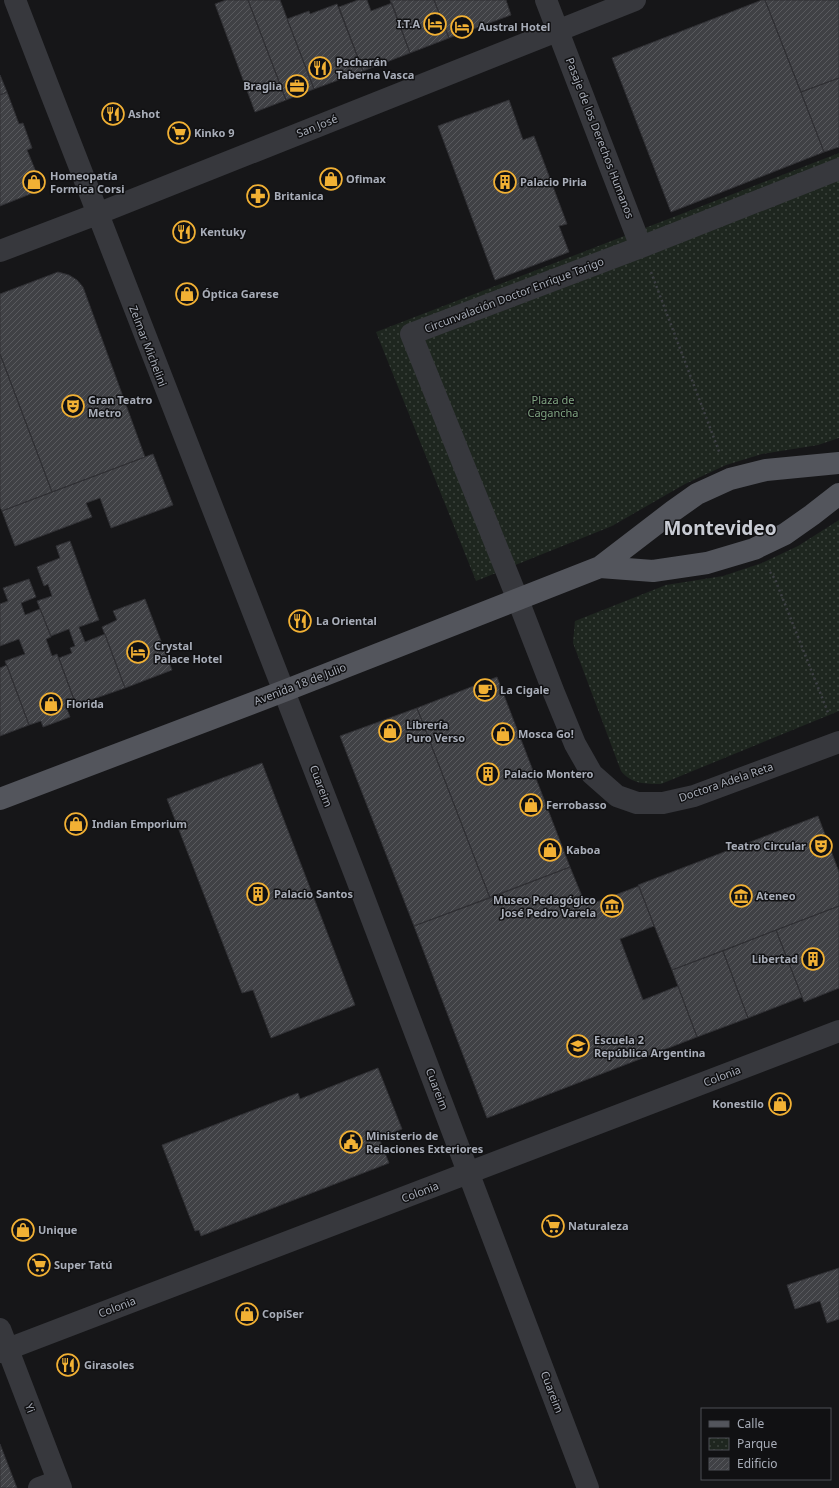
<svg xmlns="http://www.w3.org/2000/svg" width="839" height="1488" viewBox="0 0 839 1488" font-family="'Noto Sans',sans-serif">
<defs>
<pattern id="park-dots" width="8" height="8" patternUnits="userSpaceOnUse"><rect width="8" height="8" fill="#1e261f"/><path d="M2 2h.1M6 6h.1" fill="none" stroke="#3c433d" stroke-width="1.8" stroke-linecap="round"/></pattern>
<pattern id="building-hatch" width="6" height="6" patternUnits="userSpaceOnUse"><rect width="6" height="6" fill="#404145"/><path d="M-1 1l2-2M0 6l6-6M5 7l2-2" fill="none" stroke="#595a5e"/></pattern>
</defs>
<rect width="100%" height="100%" fill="#161618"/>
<path fill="url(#park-dots)" d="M839,153V438L818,445L762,454L726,465L685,484L612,526L476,581L376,332Z
M839,520V711L661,784C646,784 631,784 621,771L573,643L575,621L666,585L723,576L762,563L798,546Z"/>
<path fill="url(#building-hatch)" stroke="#303034" d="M226,0H248L286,100L255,112L215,4Z
M248,0H280L314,89L286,100Z
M358,0H367L371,11L392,3L410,53L363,71L339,7Z
M390,0H434L449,38L410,53Z
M434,0H506L511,15L449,38Z
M762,0H765L824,152L671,212L612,58Z
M765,0H839V78L801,92Z
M337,4L363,71L314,89L287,19L309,11L310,14Z
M0,75L7,92L0,95Z
M839,78V147L824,152L801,92Z
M7,92L19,124L23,123L32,148L27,150L43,189L0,206V95Z
M509,100L523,140L534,136L567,224L559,226L569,252L495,280L438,126Z
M58,272L69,275L77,280L83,287L145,457L52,492L0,354V294Z
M0,354L52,492L2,511L0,507Z
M153,454L173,505L111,528L100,498L86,503L92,517L15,546L2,511Z
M70,541L99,620L79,627L85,642L105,634L125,688L76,705L59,658L72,653L70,648L75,646L69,629L51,636L37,601L52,596L48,584L44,586L37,567L60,558L56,546Z
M29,579L36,597L21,603L25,615L40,609L51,637L46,639L52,656L57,654L76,705L67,709L70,717L43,727L41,721L29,725L5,661L25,654L19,639L0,646V604L8,601L3,588Z
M145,599L172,670L125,688L102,627L117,620L113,611Z
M7,665L29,725L0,736V668Z
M497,677L570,867L490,898L417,708Z
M417,708L490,898L414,926L340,736Z
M262,763L355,1005L271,1038L253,990L242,993L167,799Z
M818,816L839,872V906L672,970L638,885Z
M570,867L586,906L639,886L654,926L620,939L643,1000L678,986L697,1037L487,1118L414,926Z
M839,906V988L804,1002L776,930Z
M776,930L802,997L748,1018L723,951Z
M723,951L748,1018L697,1037L672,970Z
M378,1068L402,1129L379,1138L389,1163L201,1236L199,1230L195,1231L162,1145L298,1093L300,1099Z
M839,1268V1319L827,1323L820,1301L795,1309L787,1285Z
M0,1444L17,1488H0Z"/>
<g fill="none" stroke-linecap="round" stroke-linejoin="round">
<path stroke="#3d3f44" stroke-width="2.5" stroke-dasharray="2 3" stroke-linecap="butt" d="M651,272L720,454
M770,572L775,579L829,715"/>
<path stroke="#37383d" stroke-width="22" d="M15,0C104,232 196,463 285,694C388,958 489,1223 588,1488
M546,0L641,247
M839,169L641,247L411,334L518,600L554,693L575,744L592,774L617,796L637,803H663L694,796L839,742
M0,251L97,214L635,0
M0,1329L61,1488
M0,1352L839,1031
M39,1488L58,1481"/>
<path stroke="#53555c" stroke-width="22" d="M600,567L653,571L707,563L754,549L785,534L812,515L839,494
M0,799L284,691L600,567L673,511L697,494L730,479L766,470L839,463"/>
</g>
<defs>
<g id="hotel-ring" transform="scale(1.15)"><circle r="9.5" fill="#111113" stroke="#f2b134" stroke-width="1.5"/><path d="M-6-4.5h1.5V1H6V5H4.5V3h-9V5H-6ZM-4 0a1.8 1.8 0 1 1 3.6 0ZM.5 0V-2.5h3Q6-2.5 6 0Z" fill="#f2b134"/></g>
<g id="restaurant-ring" transform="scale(1.15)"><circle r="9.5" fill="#111113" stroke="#f2b134" stroke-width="1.5"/><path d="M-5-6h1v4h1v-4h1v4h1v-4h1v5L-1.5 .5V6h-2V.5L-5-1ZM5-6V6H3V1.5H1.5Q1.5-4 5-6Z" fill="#f2b134"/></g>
<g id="office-ring" transform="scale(1.15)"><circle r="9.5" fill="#111113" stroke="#f2b134" stroke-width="1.5"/><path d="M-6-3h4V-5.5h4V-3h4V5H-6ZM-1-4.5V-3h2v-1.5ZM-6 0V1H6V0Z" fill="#f2b134"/></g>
<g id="supermarket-ring" transform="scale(1.15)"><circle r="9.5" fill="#111113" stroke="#f2b134" stroke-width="1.5"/><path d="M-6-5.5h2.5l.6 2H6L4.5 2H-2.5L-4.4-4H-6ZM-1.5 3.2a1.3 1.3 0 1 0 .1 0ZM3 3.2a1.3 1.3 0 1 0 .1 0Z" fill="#f2b134"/></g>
<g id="shop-ring" transform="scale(1.15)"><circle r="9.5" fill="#111113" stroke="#f2b134" stroke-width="1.5"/><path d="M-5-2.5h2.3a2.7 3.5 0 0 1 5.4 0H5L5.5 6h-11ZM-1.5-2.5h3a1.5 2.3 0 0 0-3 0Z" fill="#f2b134"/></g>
<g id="building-ring" transform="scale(1.15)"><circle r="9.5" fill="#111113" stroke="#f2b134" stroke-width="1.5"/><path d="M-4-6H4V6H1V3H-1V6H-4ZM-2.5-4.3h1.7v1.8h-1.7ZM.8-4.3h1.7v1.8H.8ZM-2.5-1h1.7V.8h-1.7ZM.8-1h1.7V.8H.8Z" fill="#f2b134"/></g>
<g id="pharmacy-ring" transform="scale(1.15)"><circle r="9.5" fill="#111113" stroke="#f2b134" stroke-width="1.5"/><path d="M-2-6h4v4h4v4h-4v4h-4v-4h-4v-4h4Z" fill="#f2b134"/></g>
<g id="theatre-ring" transform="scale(1.15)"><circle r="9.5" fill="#111113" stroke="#f2b134" stroke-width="1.5"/><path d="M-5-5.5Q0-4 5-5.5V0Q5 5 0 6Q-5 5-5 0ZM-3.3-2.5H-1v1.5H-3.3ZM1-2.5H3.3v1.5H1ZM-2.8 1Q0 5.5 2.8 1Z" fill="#f2b134"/></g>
<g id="cafe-ring" transform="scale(1.15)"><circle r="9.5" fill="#111113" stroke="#f2b134" stroke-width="1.5"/><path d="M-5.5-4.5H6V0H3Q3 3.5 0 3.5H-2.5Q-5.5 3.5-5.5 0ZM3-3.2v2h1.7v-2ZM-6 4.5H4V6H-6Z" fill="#f2b134"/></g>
<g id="museum-ring" transform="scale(1.15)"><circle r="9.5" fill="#111113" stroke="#f2b134" stroke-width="1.5"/><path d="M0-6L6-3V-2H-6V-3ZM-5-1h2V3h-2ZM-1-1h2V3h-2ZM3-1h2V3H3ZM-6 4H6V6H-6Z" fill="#f2b134"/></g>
<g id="school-ring" transform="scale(1.15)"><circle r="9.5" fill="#111113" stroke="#f2b134" stroke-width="1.5"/><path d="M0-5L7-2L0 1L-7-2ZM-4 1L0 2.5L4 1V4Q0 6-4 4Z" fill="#f2b134"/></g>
<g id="civic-ring" transform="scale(1.15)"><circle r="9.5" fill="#111113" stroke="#f2b134" stroke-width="1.5"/><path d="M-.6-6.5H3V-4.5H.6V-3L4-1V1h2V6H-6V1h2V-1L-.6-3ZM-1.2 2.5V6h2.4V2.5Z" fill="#f2b134"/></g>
</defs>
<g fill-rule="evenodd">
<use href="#hotel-ring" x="435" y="24"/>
<use href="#hotel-ring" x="462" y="27"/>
<use href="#restaurant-ring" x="320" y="68"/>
<use href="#office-ring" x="297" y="86"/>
<use href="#restaurant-ring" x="113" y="114"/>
<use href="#supermarket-ring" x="179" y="133"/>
<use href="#shop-ring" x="331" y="179"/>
<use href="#shop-ring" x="34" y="182"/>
<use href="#building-ring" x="505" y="182"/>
<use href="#pharmacy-ring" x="258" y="196"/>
<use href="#restaurant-ring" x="184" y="232"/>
<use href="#shop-ring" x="187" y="294"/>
<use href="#theatre-ring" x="73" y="406"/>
<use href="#restaurant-ring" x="300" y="621"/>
<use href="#hotel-ring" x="138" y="652"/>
<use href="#cafe-ring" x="485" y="690"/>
<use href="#shop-ring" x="51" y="704"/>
<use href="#shop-ring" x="390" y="731"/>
<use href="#shop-ring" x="503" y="734"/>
<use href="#building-ring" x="488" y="774"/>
<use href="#shop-ring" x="531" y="805"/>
<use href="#shop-ring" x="76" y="824"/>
<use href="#theatre-ring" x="821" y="846"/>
<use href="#shop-ring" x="550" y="850"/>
<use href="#building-ring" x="258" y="894"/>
<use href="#museum-ring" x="741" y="896"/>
<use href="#museum-ring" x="612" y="906"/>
<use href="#building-ring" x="813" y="959"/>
<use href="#school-ring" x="578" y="1046"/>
<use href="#shop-ring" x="780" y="1104"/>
<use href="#civic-ring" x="351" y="1142"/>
<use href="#supermarket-ring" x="553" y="1226"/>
<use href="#shop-ring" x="23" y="1230"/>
<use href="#supermarket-ring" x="39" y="1265"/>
<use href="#shop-ring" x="247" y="1314"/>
<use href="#restaurant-ring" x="68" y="1365"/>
</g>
<g text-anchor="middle" stroke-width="3" stroke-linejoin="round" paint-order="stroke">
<g font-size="11" font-weight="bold" fill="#a8adb8" stroke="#111113" text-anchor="start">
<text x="420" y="28" text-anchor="end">I.T.A</text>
<text x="478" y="31">Austral Hotel</text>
<text x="336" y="66">Pacharán<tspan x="336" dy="13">Taberna Vasca</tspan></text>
<text x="282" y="90" text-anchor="end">Braglia</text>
<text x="128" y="118">Ashot</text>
<text x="194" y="137">Kinko 9</text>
<text x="50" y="180">Homeopatía<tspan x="50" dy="13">Formica Corsi</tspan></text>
<text x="346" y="183">Ofimax</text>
<text x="520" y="186">Palacio Piria</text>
<text x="274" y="200">Britanica</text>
<text x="200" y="236">Kentuky</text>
<text x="202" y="298">Óptica Garese</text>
<text x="88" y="404">Gran Teatro<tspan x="88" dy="13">Metro</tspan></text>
<text x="316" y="625">La Oriental</text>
<text x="154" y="650">Crystal<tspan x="154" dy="13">Palace Hotel</tspan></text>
<text x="500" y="694">La Cigale</text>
<text x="66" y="708">Florida</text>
<text x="406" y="729">Librería<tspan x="406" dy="13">Puro Verso</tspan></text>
<text x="518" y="738">Mosca Go!</text>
<text x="504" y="778">Palacio Montero</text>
<text x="546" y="809">Ferrobasso</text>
<text x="92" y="828">Indian Emporium</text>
<text x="806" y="850" text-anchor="end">Teatro Circular</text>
<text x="566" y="854">Kaboa</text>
<text x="274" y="898">Palacio Santos</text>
<text x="756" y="900">Ateneo</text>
<text x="596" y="904" text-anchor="end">Museo Pedagógico<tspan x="596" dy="13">José Pedro Varela</tspan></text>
<text x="798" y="963" text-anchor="end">Libertad</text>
<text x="594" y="1044">Escuela 2<tspan x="594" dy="13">República Argentina</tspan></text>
<text x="764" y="1108" text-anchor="end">Konestilo</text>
<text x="366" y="1140">Ministerio de<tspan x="366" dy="13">Relaciones Exteriores</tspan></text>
<text x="568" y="1230">Naturaleza</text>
<text x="38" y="1234">Unique</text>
<text x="54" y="1269">Super Tatú</text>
<text x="262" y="1318">CopiSer</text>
<text x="84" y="1369">Girasoles</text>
</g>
<g font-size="11" fill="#a8adb8" stroke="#111113">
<text transform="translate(317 126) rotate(-22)" y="4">San José</text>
<text transform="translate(600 138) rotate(69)" y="4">Pasaje de los Derechos Humanos</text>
<text transform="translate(514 295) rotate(-21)" y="4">Circunvalación Doctor Enrique Tarigo</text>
<text transform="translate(148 346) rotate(69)" y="4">Zelmar Michelini</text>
<text transform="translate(300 684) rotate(-21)" y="4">Avenida 18 de Julio</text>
<text transform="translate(726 782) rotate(-19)" y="4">Doctora Adela Reta</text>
<text transform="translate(321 786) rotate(69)" y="4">Cuareim</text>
<text transform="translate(722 1076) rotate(-21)" y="4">Colonia</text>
<text transform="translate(437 1089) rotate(69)" y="4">Cuareim</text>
<text transform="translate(420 1192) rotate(-21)" y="4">Colonia</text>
<text transform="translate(117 1307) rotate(-21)" y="4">Colonia</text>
<text transform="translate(552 1392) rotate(69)" y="4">Cuareim</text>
<text transform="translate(30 1408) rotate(69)" y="4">Yi</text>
</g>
<g font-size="11" fill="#7fa381" stroke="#111113">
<text x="553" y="404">Plaza de<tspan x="553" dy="13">Cagancha</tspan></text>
</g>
<g font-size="19" font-weight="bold" fill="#c9ccd4" stroke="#111113">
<text x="720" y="535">Montevideo</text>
</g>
</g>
<rect x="701" y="1408" width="130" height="72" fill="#111113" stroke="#4d4f55"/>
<rect x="709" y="1421" width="20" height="6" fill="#53555c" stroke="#4d4f55"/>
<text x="737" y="1428" font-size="12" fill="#a8adb8">Calle</text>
<rect x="709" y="1438" width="20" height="12" fill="url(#park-dots)" stroke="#4d4f55"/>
<text x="737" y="1448" font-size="12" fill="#a8adb8">Parque</text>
<rect x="709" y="1458" width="20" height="12" fill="url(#building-hatch)" stroke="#4d4f55"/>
<text x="737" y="1468" font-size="12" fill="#a8adb8">Edificio</text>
</svg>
